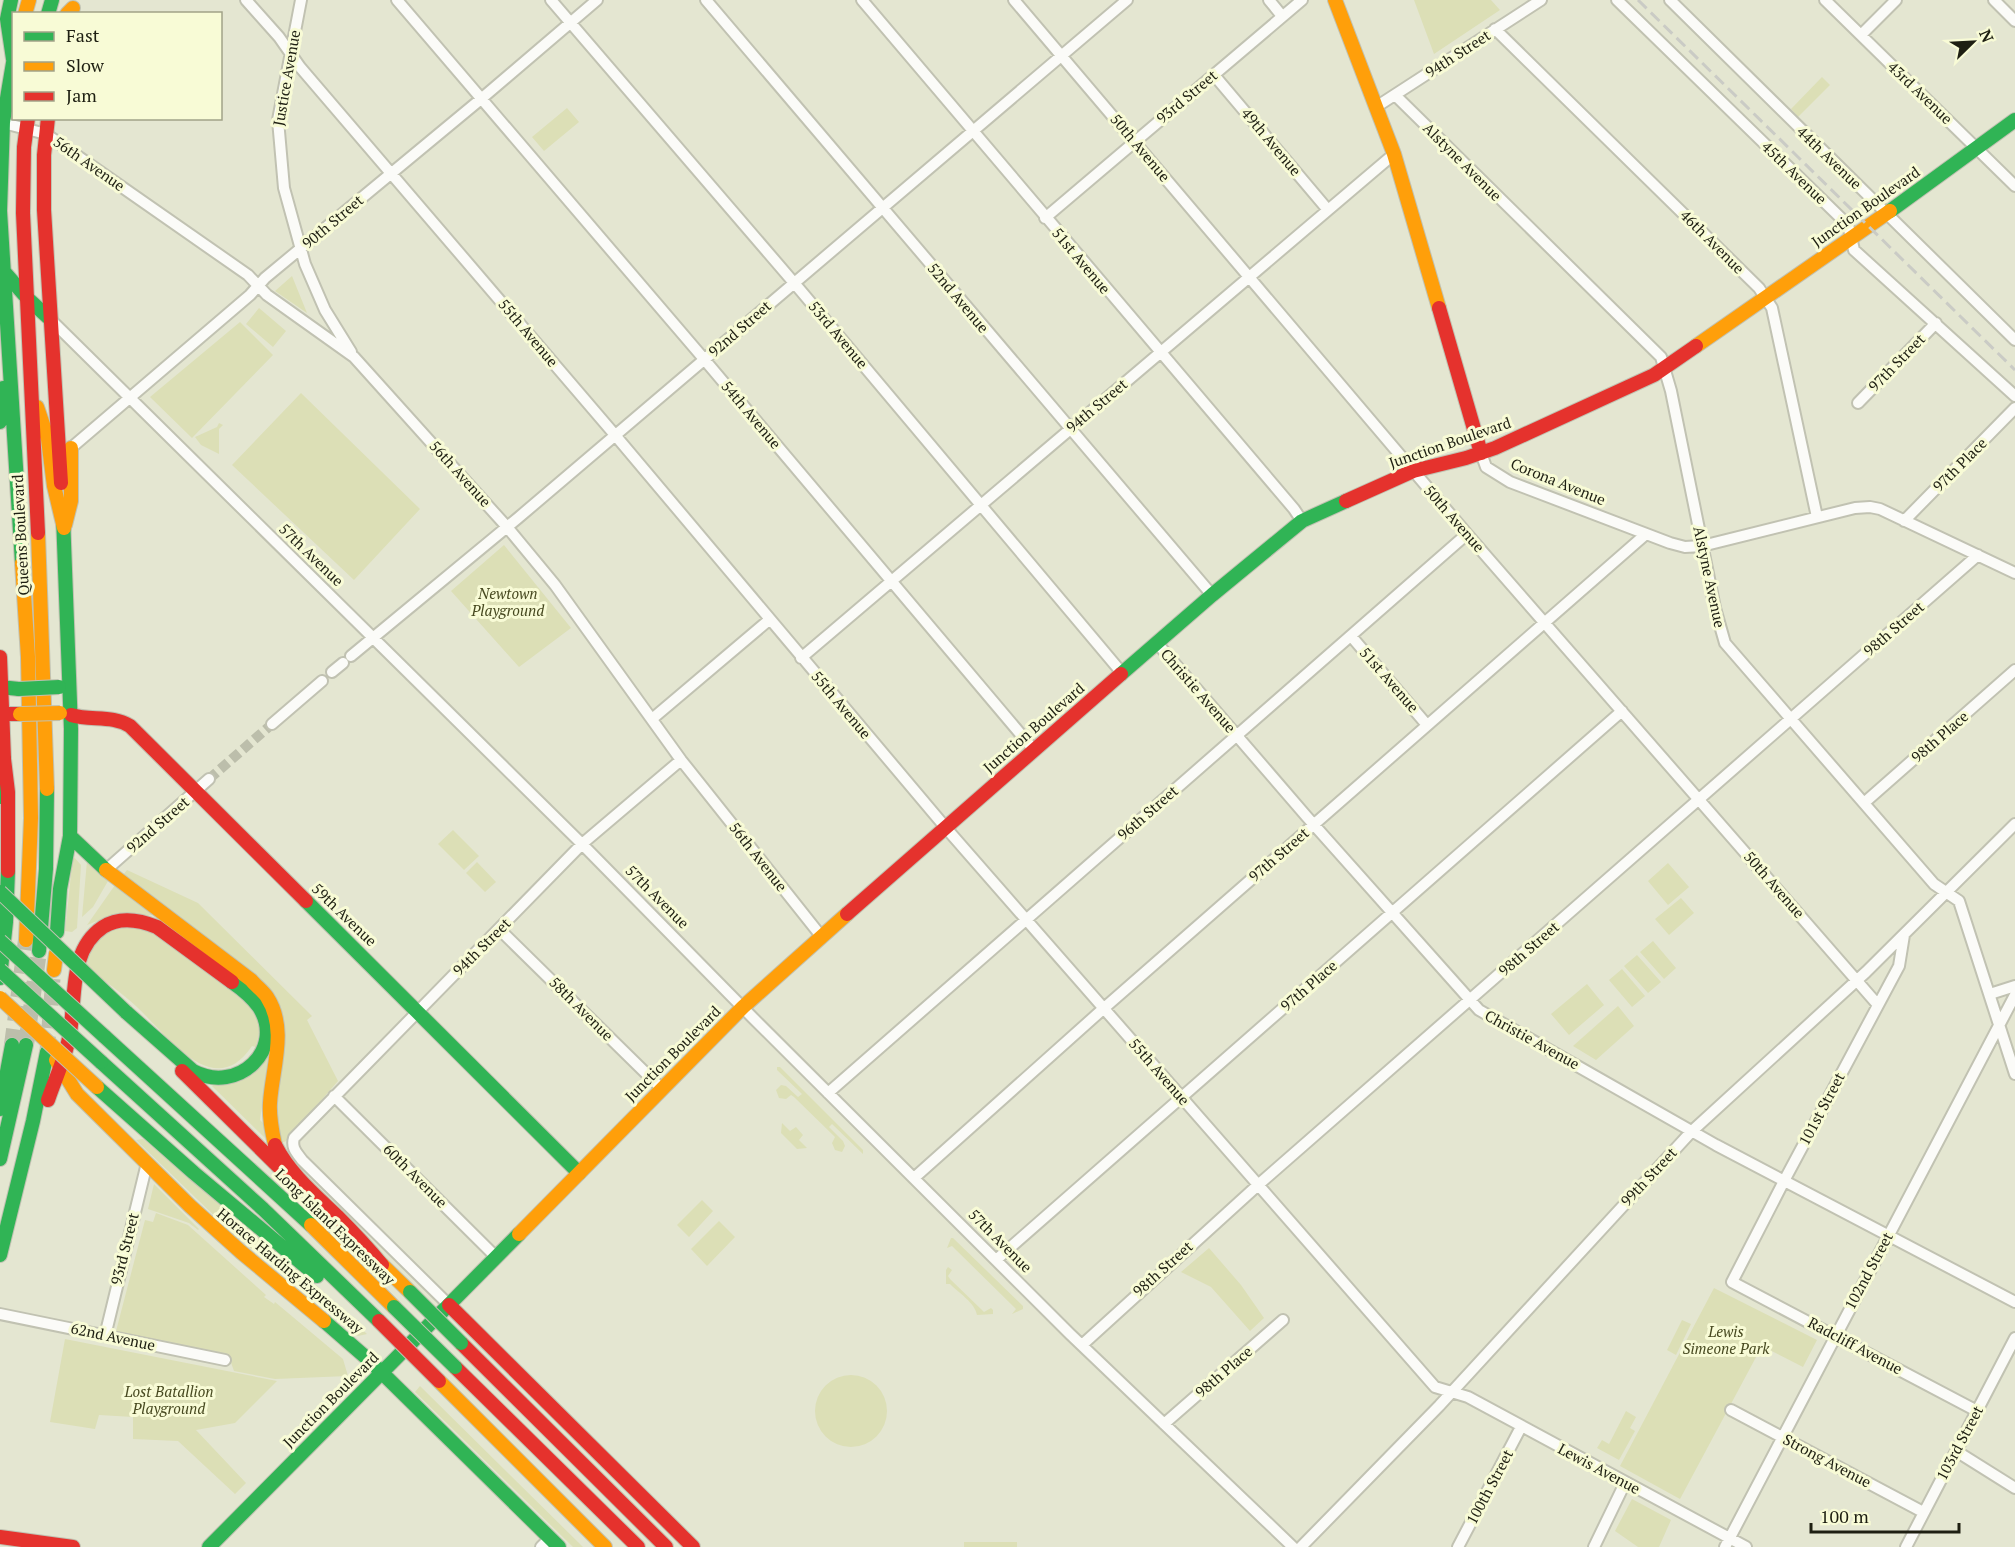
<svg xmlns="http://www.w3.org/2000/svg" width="2015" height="1547" viewBox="0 0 2015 1547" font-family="'PT Serif',serif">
<rect width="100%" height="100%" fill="#e4e6d1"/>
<path fill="#dcdfb6" d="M1414,0H1491L1500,10L1434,54Z
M1822,77L1830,85L1798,117L1791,109Z
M567,108L579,122L544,151L532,137Z
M292,276L307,313L275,291Z
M259,308L286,331L273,347L246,324Z
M240,322L273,355L192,438L150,397Z
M301,393L420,509L354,580L232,465Z
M219,423L223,425L219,429V454L201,445L195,437L217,427Z
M504,545L571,628L519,667L451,591Z
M453,830L479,856L464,870L438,844Z
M73,856L81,865L77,928L72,932L65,931Z
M87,861L108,881L93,907L82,917Z
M477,862L496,882L485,892L466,873Z
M1668,863L1689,887L1668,905L1648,881Z
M127,870L198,903L312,1016L307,1020L338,1081L286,1141L282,1143L276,1120L285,1032L123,875Z
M115,885L154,915L105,918L87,925Z
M1681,898L1694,913L1669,935L1655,919Z
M113,926L151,928L238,989L261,1024L256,1047L252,1046C214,1103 168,1036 137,1007C121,992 103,980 86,967L89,949Z
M1653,941L1676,968L1664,979L1640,952Z
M1637,955L1661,982L1648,993L1624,966Z
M1622,969L1645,996L1632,1007L1609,980Z
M1587,984L1604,1005L1569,1035L1551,1014Z
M1618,1006L1634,1026L1596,1060L1573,1046Z
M269,1050L260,1120L265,1125V1138L212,1086Z
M777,1067H780L863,1150V1154L832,1124L829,1127L843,1141L845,1146L842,1152L835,1150L832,1143L835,1137L794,1097L791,1095L786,1099L779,1098L776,1090L781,1085L786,1086L798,1097L802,1094L777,1070Z
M782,1123L790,1131L796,1127L803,1135L799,1140L807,1148L797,1149L781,1133Z
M143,1139L317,1286L367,1334L358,1336L231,1232L136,1140Z
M154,1184L199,1229L198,1230L189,1223L148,1209Z
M702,1200L713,1211L689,1237L677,1225Z
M156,1213L188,1225L266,1295L264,1297L274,1304L275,1302L343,1359L348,1376L275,1379L234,1371L229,1357L115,1335L145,1220L153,1222Z
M719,1221L735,1237L707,1266L691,1249Z
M951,1238H953L1023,1306V1309L1012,1314L1016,1309L952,1246L947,1248Z
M1209,1248L1241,1285L1264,1318L1250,1331L1211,1287L1181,1272Z
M948,1267L952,1270L948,1276L950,1279L984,1312L991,1308L993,1310V1314L977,1315C975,1303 959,1293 950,1284H946V1270Z
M1714,1288L1817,1340L1803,1367L1762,1346L1680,1499L1620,1466Z
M1682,1320L1691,1324L1676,1355L1667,1350Z
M65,1339L277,1381L235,1423L196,1430L246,1483L235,1494L178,1441L133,1439V1417L99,1415L95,1429L50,1422Z
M815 1411a36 36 0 1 1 72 0a36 36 0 1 1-72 0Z
M420,1386L583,1547H573L415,1392Z
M1626,1411L1636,1417L1630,1428L1635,1431L1619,1460L1597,1448L1602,1440L1609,1444Z
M1632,1499L1671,1520L1659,1547H1638L1615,1531Z
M964,1542H1017V1547H964Z"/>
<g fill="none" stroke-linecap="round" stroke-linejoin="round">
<path stroke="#bcbeab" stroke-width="10" stroke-dasharray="10 5" stroke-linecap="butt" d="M209,779L272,724"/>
<path stroke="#bcbeab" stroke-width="15" stroke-dasharray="15 8" stroke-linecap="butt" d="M47,1051L53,979"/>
<path stroke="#bcbeab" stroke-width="16" stroke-dasharray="16 8" stroke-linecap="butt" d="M12,1045L26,940
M26,1045L39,951"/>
<g stroke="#c1c2b2" stroke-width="14">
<path id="street" d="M246,0L279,37L300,67L615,435L946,828L1435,1387L1468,1397L1746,1547
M301,0L278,120L284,188L305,264L325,310L351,352
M397,0L698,352L1034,750
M551,0L801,291L1122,673
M706,0L1212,595
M862,0L1294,509L1302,521
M1014,0L1467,534L1878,1005
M1269,0L1282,16
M1617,0L1848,225L1854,250L2015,396
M1670,0L2015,340
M1825,0L2015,186
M1994,0L2015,21
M1495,29L1759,288L1772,308L1817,517
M1861,35L1896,0
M1214,75L1328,210
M1395,95L1661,357L1671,391L1715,608L1725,643L1934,884L1959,901L2015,1074
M1376,107L1541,0
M0,122L46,134L248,275L267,295L354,357L507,527L555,585L681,760L821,936
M1045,218L1302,0
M49,318L582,844L753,1018L1070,1334L1293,1547
M1858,403L1936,323
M71,448L250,295L265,278L481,99L597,0
M1481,453L1486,467L1510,482L1670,543L1685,547L1702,546L1855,508L1870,507L1880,509L2015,573
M1904,521L2015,408
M1351,636L1427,725
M1157,643L1307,817L1479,1010L1716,1145L2015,1302
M351,656L518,518L1127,0
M801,658L1394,154
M332,672L343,663
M652,719L769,620
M272,724L322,681
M1864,803L2015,670
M106,870L209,779
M499,929L662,1089
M1904,935L1899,966L1784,1181L1732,1282L1977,1411
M1990,994L2015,986
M828,1093L1467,534
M334,1096L496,1257
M914,1178L1103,1009L1646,534
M996,1260L1622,711
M449,1305L302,1160C297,1153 291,1148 294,1138L582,844L681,760
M0,1314L225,1360
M105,1336L147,1163
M1082,1345L1258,1185L1978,555
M1731,1410L1923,1512
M1164,1424L1283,1320
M1956,1451L2015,1488
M541,1547L550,1538
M1301,1547L1439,1406L1691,1132L1866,972L2015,824
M1458,1547L1521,1427
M1594,1547L1625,1483
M1725,1547L2015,995
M1906,1547L2015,1338"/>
</g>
<g stroke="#c1c2b2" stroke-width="16">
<path id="fast" d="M11,0L7,19L13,59
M48,14L52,0
M14,57L3,122L0,211L22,563
M1890,211L2015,120
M0,267L28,299L49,318
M0,422L3,388
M1121,674L1212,595L1302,521L1346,501
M0,687L19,689
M0,797L4,759
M70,836L106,870
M306,901L579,1173
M57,932L60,889L70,836L71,729L63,516
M39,951L46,869L47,789
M0,978L6,922L8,871
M126,1012L193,1071C238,1095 286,1049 259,1007C252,997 242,989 232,982
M104,1036L311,1225
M101,1062L263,1209L379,1321
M97,1087L194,1173L317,1276
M0,1109L12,1045
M0,1159L26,1045
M0,1255L33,1121L47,1052
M324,1321L370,1361L559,1547
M209,1547L519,1234"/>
</g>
<g stroke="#c1c2b2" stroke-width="16">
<path id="slow" d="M1335,0L1394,154L1439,308
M25,14L29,0
M67,14L73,8
M1696,346L1890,211
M37,407L48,439L54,486L64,528
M65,525L71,501V448
M38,533L47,789
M22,563L28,657L31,818L26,940
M106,870L251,980C256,986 263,991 267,997C288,1029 272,1069 270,1103C269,1118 272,1131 275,1145
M54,970L56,954
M56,1060L77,1094L190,1206L241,1252L324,1321
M311,1225L394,1307
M519,1234L743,1007L847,914
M374,1257L410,1292
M439,1381L605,1547"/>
</g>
<g stroke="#c1c2b2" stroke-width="16">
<path id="jam" d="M28,118L24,147L23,213L38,533
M48,118L44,155V210L61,483
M1439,308L1481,453
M1346,501L1413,471L1466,458L1495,448L1654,375L1696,346
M0,657L4,759L8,792V871
M0,714H20
M71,715C91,721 112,715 130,726L306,901
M847,914L1121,674
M182,1071L282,1170
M48,1100C55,1079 65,1059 69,1038C77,1001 67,951 103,927C120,916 140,920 157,927L232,982
M275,1145C290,1174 314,1194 337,1216C353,1232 368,1248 382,1265
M449,1305L693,1547
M461,1343L666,1547
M455,1367L638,1547
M0,1537L73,1547"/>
</g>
<use href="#street" stroke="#fbfbf8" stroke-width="10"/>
<use href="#fast" stroke="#30b455" stroke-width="14"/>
<use href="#slow" stroke="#ff9f0a" stroke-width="14"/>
<use href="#jam" stroke="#e5322d" stroke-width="14"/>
<path stroke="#cacbc5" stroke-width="3" stroke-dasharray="12 6" stroke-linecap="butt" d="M1638,0L2015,370"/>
<g stroke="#c1c2b2" stroke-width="16" stroke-linecap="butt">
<path id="fast-bridge" d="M19,689L59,687
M0,892L126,1012
M0,941L104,1036
M0,970L101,1062
M410,1292L461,1343
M394,1307L455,1367"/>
</g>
<g stroke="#c1c2b2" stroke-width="16" stroke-linecap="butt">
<path id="slow-bridge" d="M20,714L60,713
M0,998L97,1087"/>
</g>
<g stroke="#c1c2b2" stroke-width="16" stroke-linecap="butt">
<path id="jam-bridge" d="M379,1321L439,1381"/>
</g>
<use href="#fast-bridge" stroke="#30b455" stroke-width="14"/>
<use href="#slow-bridge" stroke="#ff9f0a" stroke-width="14"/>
<use href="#jam-bridge" stroke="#e5322d" stroke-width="14"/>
</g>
<g text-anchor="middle" stroke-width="6" stroke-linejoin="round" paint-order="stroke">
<g font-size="15" fill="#1e1f12" stroke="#f8fbd6">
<text transform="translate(1458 54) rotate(-33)" y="5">94th Street</text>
<text transform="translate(287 78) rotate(-80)" y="5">Justice Avenue</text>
<text transform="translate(1920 93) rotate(44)" y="5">43rd Avenue</text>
<text transform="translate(1187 97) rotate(-40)" y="5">93rd Street</text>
<text transform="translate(1271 142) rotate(50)" y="5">49th Avenue</text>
<text transform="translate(1140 148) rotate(50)" y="5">50th Avenue</text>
<text transform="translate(1829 158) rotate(44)" y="5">44th Avenue</text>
<text transform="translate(1462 162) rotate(45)" y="5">Alstyne Avenue</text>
<text transform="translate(89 164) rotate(35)" y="5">56th Avenue</text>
<text transform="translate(1794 173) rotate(44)" y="5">45th Avenue</text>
<text transform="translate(1866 207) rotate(-35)" y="5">Junction Boulevard</text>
<text transform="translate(333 222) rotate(-40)" y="5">90th Street</text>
<text transform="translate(1712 242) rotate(45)" y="5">46th Avenue</text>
<text transform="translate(1081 261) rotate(50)" y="5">51st Avenue</text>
<text transform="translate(958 298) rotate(50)" y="5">52nd Avenue</text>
<text transform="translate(740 329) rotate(-41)" y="5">92nd Street</text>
<text transform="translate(528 333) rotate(50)" y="5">55th Avenue</text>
<text transform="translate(838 335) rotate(50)" y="5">53rd Avenue</text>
<text transform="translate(1897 363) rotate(-46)" y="5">97th Street</text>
<text transform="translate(1097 406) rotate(-40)" y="5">94th Street</text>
<text transform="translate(751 415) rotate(50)" y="5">54th Avenue</text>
<text transform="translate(1450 443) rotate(-19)" y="5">Junction Boulevard</text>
<text transform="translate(1960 465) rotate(-45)" y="5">97th Place</text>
<text transform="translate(460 474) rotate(48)" y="5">56th Avenue</text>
<text transform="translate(1558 482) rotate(22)" y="5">Corona Avenue</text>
<text transform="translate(1454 519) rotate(49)" y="5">50th Avenue</text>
<text transform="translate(21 535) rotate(-93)" y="5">Queens Boulevard</text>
<text transform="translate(311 555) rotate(44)" y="5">57th Avenue</text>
<text transform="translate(1709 577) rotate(78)" y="5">Alstyne Avenue</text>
<text transform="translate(1894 629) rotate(-41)" y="5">98th Street</text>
<text transform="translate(1389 680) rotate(49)" y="5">51st Avenue</text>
<text transform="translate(1198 691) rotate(49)" y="5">Christie Avenue</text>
<text transform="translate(841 705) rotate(50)" y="5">55th Avenue</text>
<text transform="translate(1034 728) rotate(-41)" y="5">Junction Boulevard</text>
<text transform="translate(1940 737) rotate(-41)" y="5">98th Place</text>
<text transform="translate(1148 813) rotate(-41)" y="5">96th Street</text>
<text transform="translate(158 825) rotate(-41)" y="5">92nd Street</text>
<text transform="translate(1279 855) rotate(-41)" y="5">97th Street</text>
<text transform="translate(758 857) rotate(52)" y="5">56th Avenue</text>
<text transform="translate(1774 885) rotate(49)" y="5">50th Avenue</text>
<text transform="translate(657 897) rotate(45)" y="5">57th Avenue</text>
<text transform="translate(344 915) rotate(44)" y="5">59th Avenue</text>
<text transform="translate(482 947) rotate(-45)" y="5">94th Street</text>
<text transform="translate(1529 949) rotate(-41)" y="5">98th Street</text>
<text transform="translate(1309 986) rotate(-41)" y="5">97th Place</text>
<text transform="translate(581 1009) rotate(45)" y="5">58th Avenue</text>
<text transform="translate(1532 1040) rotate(29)" y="5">Christie Avenue</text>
<text transform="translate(673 1054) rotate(-45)" y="5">Junction Boulevard</text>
<text transform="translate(1159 1072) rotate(49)" y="5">55th Avenue</text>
<text transform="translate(1822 1109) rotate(-62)" y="5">101st Street</text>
<text transform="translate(415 1176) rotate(45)" y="5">60th Avenue</text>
<text transform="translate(1649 1177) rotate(-47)" y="5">99th Street</text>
<text transform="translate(335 1227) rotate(44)" y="5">Long Island Expressway</text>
<text transform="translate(1000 1241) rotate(45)" y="5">57th Avenue</text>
<text transform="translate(125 1249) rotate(-76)" y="5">93rd Street</text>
<text transform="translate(1163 1269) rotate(-42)" y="5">98th Street</text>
<text transform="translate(290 1271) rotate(40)" y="5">Horace Harding Expressway</text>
<text transform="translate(1869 1271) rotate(-62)" y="5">102nd Street</text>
<text transform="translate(113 1337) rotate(12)" y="5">62nd Avenue</text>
<text transform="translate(1855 1346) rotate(28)" y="5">Radcliff Avenue</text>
<text transform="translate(1224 1372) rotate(-41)" y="5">98th Place</text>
<text transform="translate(331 1400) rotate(-45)" y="5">Junction Boulevard</text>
<text transform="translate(1960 1443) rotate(-62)" y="5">103rd Street</text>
<text transform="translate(1827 1461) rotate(28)" y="5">Strong Avenue</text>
<text transform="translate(1599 1469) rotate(28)" y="5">Lewis Avenue</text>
<text transform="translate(1490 1487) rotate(-62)" y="5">100th Street</text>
</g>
<g font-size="15" font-style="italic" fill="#474920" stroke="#f8fbd6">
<text x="508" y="599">Newtown<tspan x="508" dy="17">Playground</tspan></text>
<text x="1726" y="1337">Lewis<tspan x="1726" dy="17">Simeone Park</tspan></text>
<text x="169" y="1397">Lost Batallion<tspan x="169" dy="17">Playground</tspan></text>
</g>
</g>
<rect x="12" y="12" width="210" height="108" fill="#f8fbd6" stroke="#a1a388" stroke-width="1.5"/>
<rect x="24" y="32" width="30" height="9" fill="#30b455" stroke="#a1a388" stroke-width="1.5"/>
<text x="66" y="42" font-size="18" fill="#1e1f12">Fast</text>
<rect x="24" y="62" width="30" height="9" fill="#ff9f0a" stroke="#a1a388" stroke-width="1.5"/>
<text x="66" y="72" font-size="18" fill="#1e1f12">Slow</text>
<rect x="24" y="92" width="30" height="9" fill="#e5322d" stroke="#a1a388" stroke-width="1.5"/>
<text x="66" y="102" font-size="18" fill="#1e1f12">Jam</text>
<g transform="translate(1973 42) rotate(66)" stroke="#f8fbd6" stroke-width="4.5" paint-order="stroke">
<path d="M0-4.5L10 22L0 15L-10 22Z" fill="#1e1f12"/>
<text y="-9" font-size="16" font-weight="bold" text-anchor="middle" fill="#1e1f12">N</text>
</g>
<path d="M1811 1523v9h148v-9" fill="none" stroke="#1e1f12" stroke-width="3"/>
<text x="1820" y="1523" font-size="18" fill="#1e1f12" stroke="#f8fbd6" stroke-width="4.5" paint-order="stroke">100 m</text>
</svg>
